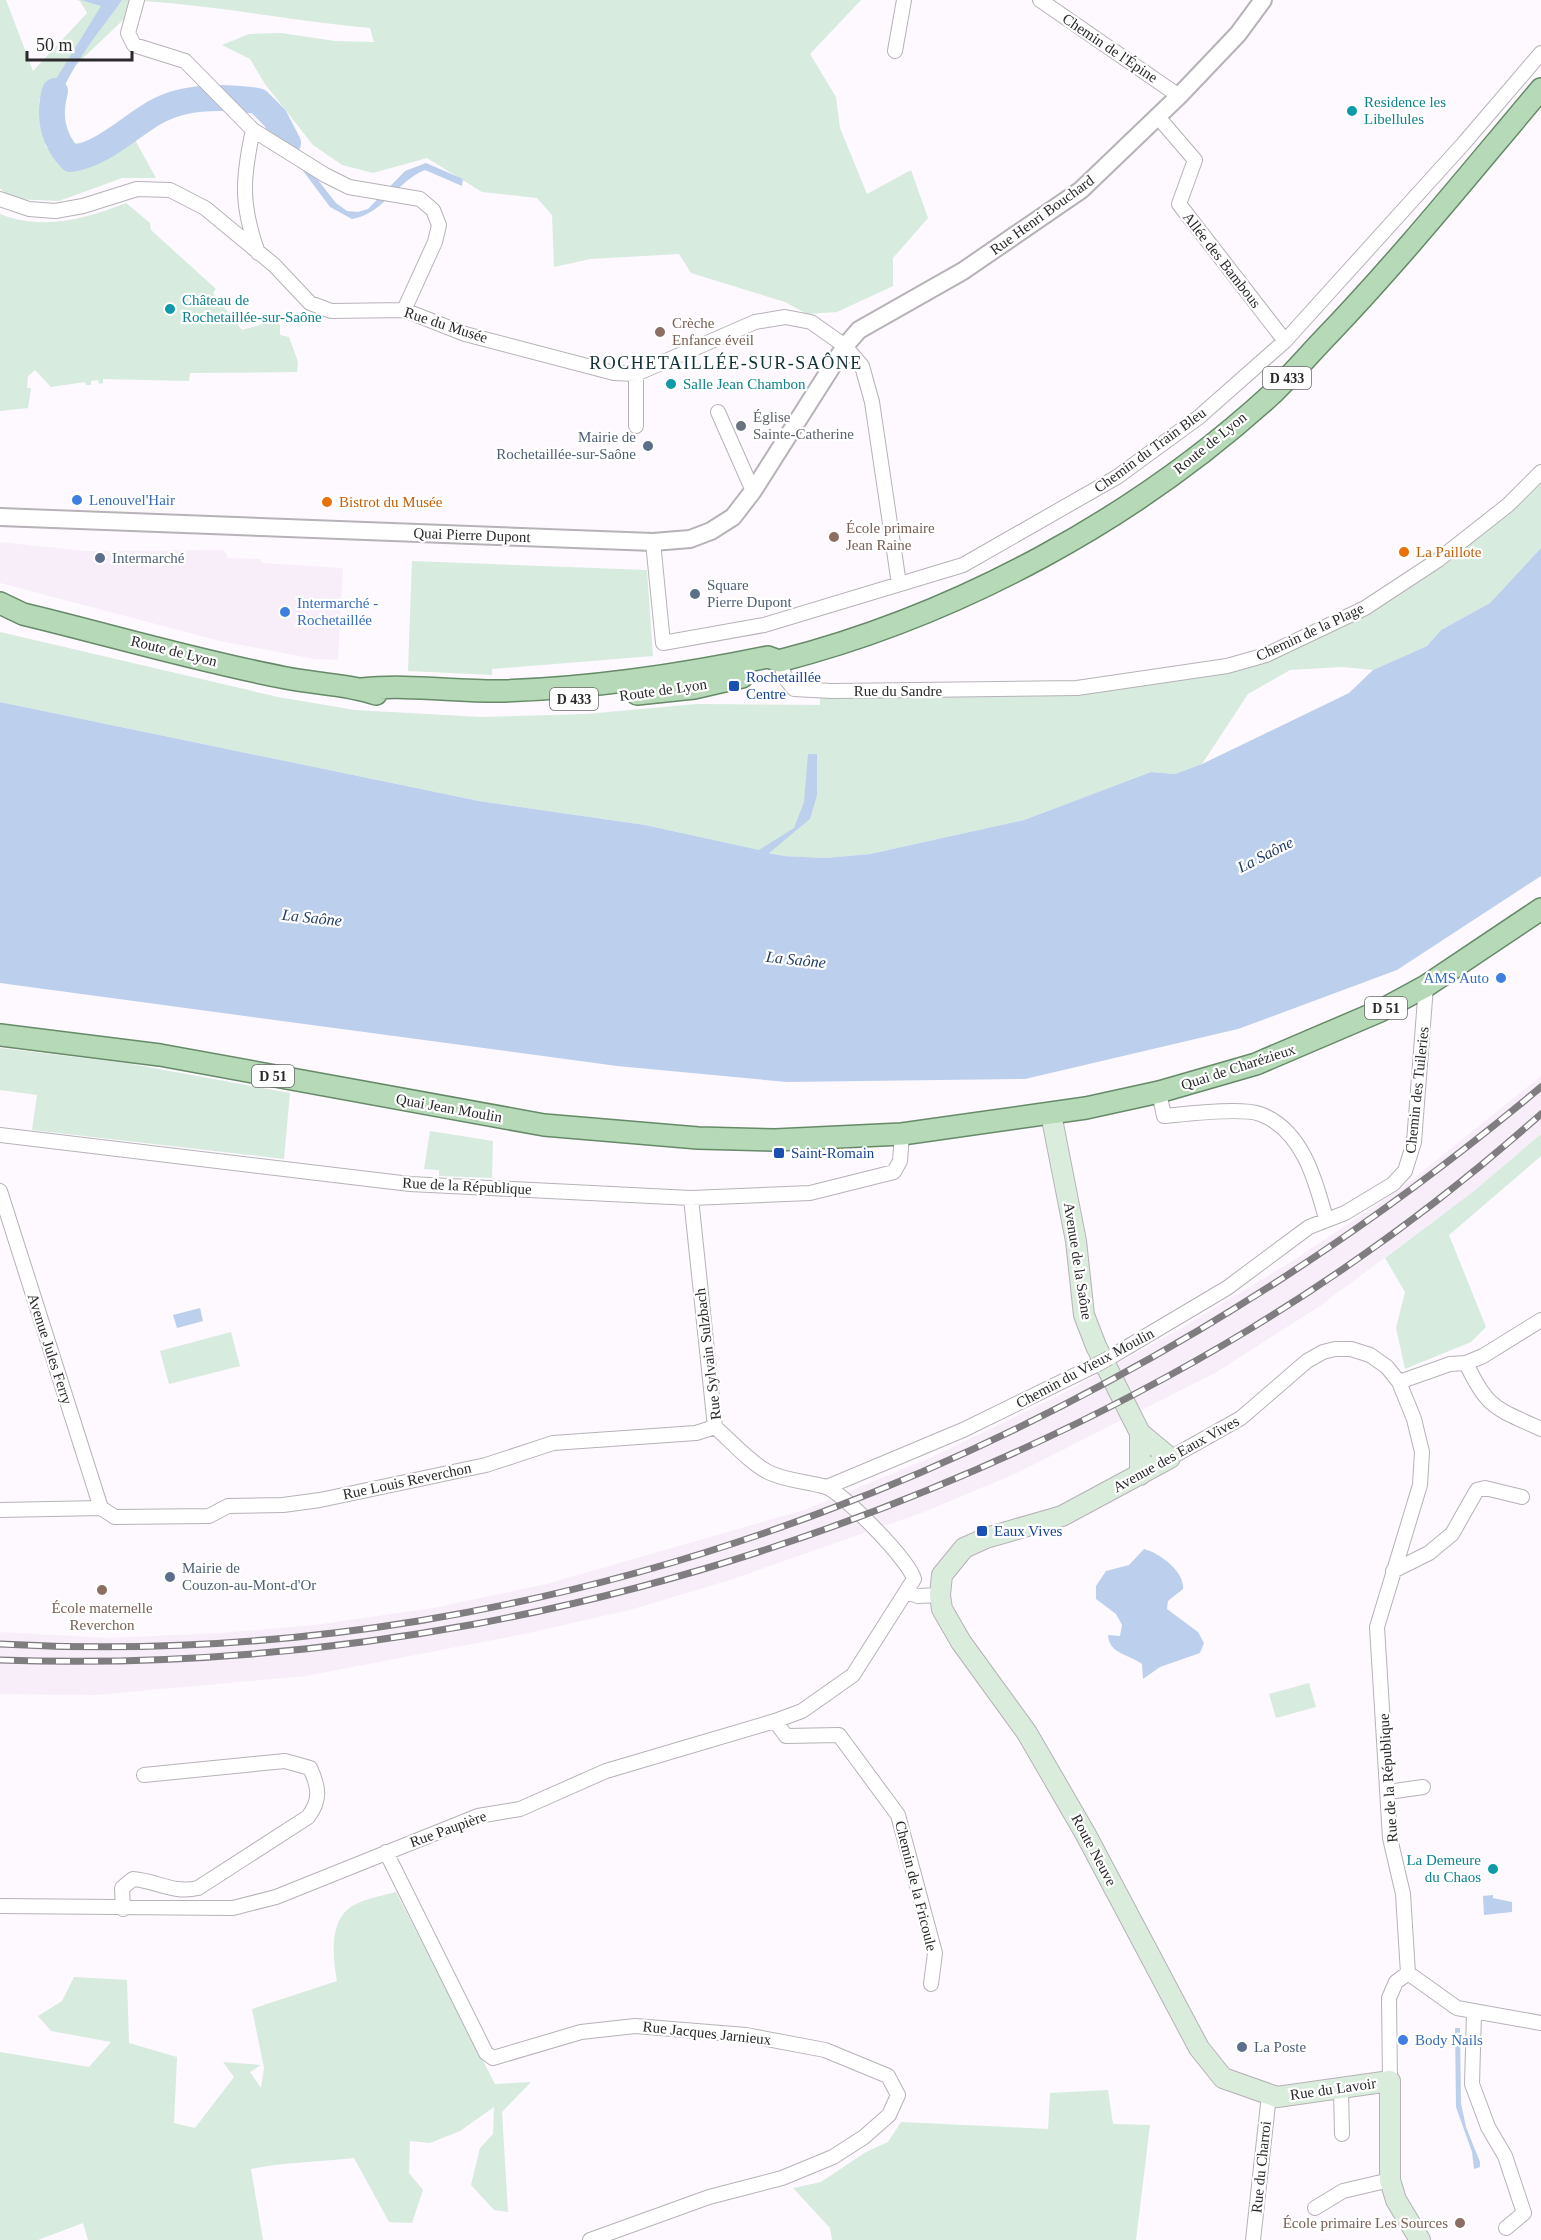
<svg xmlns="http://www.w3.org/2000/svg" width="1541" height="2240" viewBox="0 0 1541 2240" font-family="'Times New Roman',serif">
<rect width="100%" height="100%" fill="#fdf9fe"/>
<path fill="#f8eefa" d="M0,542L85,551L224,550L228,558L261,559L262,563L343,568L338,660L315,659L220,641L0,583Z
M1541,1076V1134L1474,1191L1320,1306L1215,1373L1017,1473L924,1512L733,1579L630,1610L524,1634L306,1676L95,1695L0,1694V1632L108,1638L221,1633L315,1625L433,1608L546,1584L804,1510L930,1458L1056,1397L1178,1330L1294,1260L1403,1187Z"/>
<path fill="#d7ebde" d="M0,0H6L33,71L87,13L80,1L76,0H861L810,54L836,97L840,128L867,194L911,170L928,218L893,258V286L837,312L807,314L785,302L691,273L679,254L590,259L554,267L552,215L537,198L482,192L427,158L373,173L342,165L313,145L265,84L250,59L222,45L249,34L281,33L335,41L374,42L370,28C294,21 219,6 143,1L39,100L46,148L103,139L134,138L156,178H122L59,201L16,199L0,189Z
M126,203L150,223L151,230L216,289L213,293L242,330L280,319V335L289,337L298,362L297,372L190,373L189,381L103,379V383L99,384L98,380L91,381V385H86L85,382L51,387L35,370L28,376L27,388H31L28,408L0,411V214C43,231 85,219 126,203Z
M1541,477V548L1490,603L1441,630L1427,646L1373,670L1342,667L1290,670L1248,694L1202,764L1175,774L1151,772L1024,820L870,854L825,858L784,856L645,825L479,801L0,702V632L278,697L355,710L480,717L586,714L696,704L820,705V696L1060,693L1235,668L1380,603Z
M412,561L647,570L653,656L492,669V675L408,671Z
M0,1048L126,1063L290,1093L284,1159L32,1130L37,1095L0,1090Z
M430,1131L493,1141L492,1178L439,1176V1170L424,1169Z
M1541,1134V1156L1449,1235L1486,1327L1471,1342L1405,1369L1396,1328L1405,1292L1385,1258L1474,1191Z
M231,1332L240,1366L169,1384L160,1351Z
M1309,1683L1316,1707L1276,1718L1269,1694Z
M396,1892L495,2084L531,2082L502,2112L508,2212L494,2210L471,2185L480,2148L493,2134L494,2107L460,2131L430,2143L410,2141L409,2173L423,2190L412,2223L389,2222L354,2158C320,2162 285,2162 251,2169L263,2240H88L83,2223L38,2240H0V2052L89,2067L111,2042L51,2031L38,2016L62,2001L74,1977L127,1980L129,2043L177,2057L174,2123L195,2128L234,2077L223,2062L261,2065L250,2072L261,2088L264,2068L252,2009L337,1981C333,1960 330,1930 344,1913C355,1900 381,1896 396,1892Z
M1108,2090L1113,2124L1150,2125L1136,2240H832L830,2228L793,2188L821,2182L866,2152L888,2142L901,2122L1048,2129L1050,2093Z"/>
<path fill="#bcd0ed" d="M81,0H122C99,33 55,83 55,123L45,125L43,106L48,92L101,6Z
M208,94L217,103C188,104 169,114 143,116L163,105Z
M276,114L286,129L296,152L336,203L347,211L358,212L368,209L405,171L426,163L463,179L462,186L425,170C397,181 383,214 352,219L330,207L295,160L269,115Z
M140,127C123,139 80,175 58,160L47,135L59,134C80,174 103,137 126,128C129,126 136,127 140,127Z
M1541,548V876L1397,970L1238,1029L1025,1079L787,1082L617,1066L0,983V702L479,801L645,825L759,850L794,828L804,802L808,754H817V795L810,819L769,853L784,856L825,858L870,854L1024,820L1151,772L1175,774L1202,764L1349,693L1373,670L1427,646L1441,630L1490,603Z
M200,1308L203,1321L177,1328L173,1315Z
M1144,1549C1160,1553 1185,1572 1183,1589L1168,1601L1167,1609L1198,1632L1204,1643L1200,1653L1160,1667L1143,1679L1142,1664C1129,1654 1109,1654 1108,1635L1120,1636L1122,1625L1116,1614L1096,1599V1586L1106,1571L1129,1565Z
M1493,1895V1898L1512,1902V1912L1484,1915L1483,1896Z
M1455,2028H1460L1461,2103L1466,2127L1480,2162V2167L1474,2169L1472,2152L1456,2107Z"/>
<g fill="none" stroke-linecap="round" stroke-linejoin="round">
<path stroke="#bcd0ed" stroke-width="26" d="M55,91C48,116 53,140 71,159C103,154 127,129 154,113C184,95 224,96 258,101L275,118L288,143"/>
<g stroke="#b6b2b7" stroke-width="16">
<path id="minor" d="M137,0L128,33L134,45L185,61L253,130L325,175L349,187L420,199L433,210L439,225L435,242L404,310
M1040,0L1179,96
M895,51L904,0
M1158,117L1195,160L1179,204L1285,341
M253,130C242,180 241,205 258,253
M0,199L29,209L55,211L83,206L137,189L170,190L205,208L274,265L310,303L331,311L404,310L465,334L614,373L636,374L755,322L785,317L811,322L845,346L862,366L872,402L899,584
M636,374V426
M718,412L753,491
M653,542L663,643L764,625L963,565L1117,477L1199,417L1285,341L1464,143L1541,53
M779,661L786,679L794,689L832,691L1077,688L1227,666L1266,655L1365,608L1438,560L1508,505L1541,472
M1159,1092L1164,1116C1186,1114 1241,1107 1260,1114C1302,1129 1316,1181 1326,1219
M0,1135L410,1184L691,1198L810,1193L894,1172L900,1161L902,1134
M0,1191L101,1508
M691,1198L715,1427C731,1441 749,1462 768,1472C786,1481 806,1481 826,1487C843,1493 909,1560 914,1579
M1109,1358L1227,1288L1309,1227L1345,1213L1393,1184L1405,1171L1414,1142L1426,986
M1466,1363C1488,1410 1496,1408 1541,1429
M1399,1382L1450,1364L1466,1363L1483,1356L1541,1320
M1170,1458L1241,1418L1307,1361L1323,1352L1335,1349H1351L1370,1355L1387,1367L1399,1382L1414,1419L1422,1452L1420,1485L1377,1627L1390,1838L1403,1894L1408,1973
M827,1487L963,1430L1096,1365
M101,1508L115,1517L209,1516L228,1506L283,1505L320,1500L486,1465L553,1443L696,1433L715,1427
M0,1510L101,1508
M1393,1571L1429,1553L1452,1534L1477,1490L1485,1488L1522,1497
M906,1592L918,1596L940,1595
M775,1721L786,1736L839,1735L898,1815L935,1953L931,1984
M1388,1792L1423,1787
M386,1852L486,2053L493,2058L581,2032L635,2026L746,2035L825,2050L888,2076L898,2095L889,2115L864,2137L833,2157L782,2178L709,2197L590,2240
M0,1906L233,1908L276,1897L478,1816L520,1809L606,1771L775,1721L802,1711L853,1675L914,1579
M123,1909L122,1888L133,1879C158,1881 173,1894 198,1888L308,1817C321,1800 319,1787 310,1768L285,1761L144,1775
M1408,1973L1457,2008L1541,2023
M1474,2013L1472,2084L1488,2127L1505,2156L1524,2213L1506,2228
M1390,2081L1389,1998L1396,1982L1408,1973
M1341,2089L1342,2134
M1315,2208L1343,2191L1390,2180
M1253,2240L1269,2095"/>
</g>
<g stroke="#b6b2b7" stroke-width="20">
<path id="tertiary" d="M0,517L653,542L690,539L711,531L733,517L753,491L845,346L859,330L963,271L1081,190L1179,96L1238,34L1263,0"/>
</g>
<g stroke="#b6b2b7" stroke-width="22">
<path id="secondary" d="M1051,1114L1076,1241L1084,1315L1096,1346L1140,1433V1475
M1140,1433L1170,1458L1062,1516L986,1538L964,1548L942,1575L940,1595L942,1609L961,1642L1027,1733L1085,1833L1199,2048L1223,2078L1277,2097L1390,2081V2180L1396,2200L1420,2240"/>
</g>
<g stroke="#668a67" stroke-width="24">
<path id="primary" d="M0,603L23,614C110,635 197,661 286,678C316,684 347,684 376,694
M362,689C409,684 457,692 504,691C593,688 681,675 768,657L779,661C959,615 1137,518 1273,393C1290,376 1307,357 1323,340C1400,260 1470,173 1541,89
M637,694L694,688L742,677
M0,1035L160,1055L544,1125L698,1138L775,1140L902,1134L1086,1108L1159,1092L1256,1064L1380,1011L1426,986L1541,909"/>
</g>
<use href="#minor" stroke="#fff" stroke-width="14"/>
<use href="#tertiary" stroke="#fff" stroke-width="16"/>
<use href="#secondary" stroke="#daecdb" stroke-width="20"/>
<use href="#primary" stroke="#b6d9b7" stroke-width="21"/>
<g stroke="#7f7d80" stroke-width="7">
<path id="rail" d="M0,1644C568,1675 1111,1447 1541,1087
M0,1660C319,1671 632,1611 928,1490C1155,1397 1357,1278 1541,1114"/>
</g>
<use href="#rail" stroke="#fff" stroke-width="4.5" stroke-dasharray="14" stroke-linecap="butt"/>
<g stroke="#b6b2b7" stroke-width="16" stroke-linecap="butt">
<path id="minor-bridge" d="M1096,1365L1109,1358"/>
</g>
<use href="#minor-bridge" stroke="#fff" stroke-width="14"/>
</g>
<g fill="#0f9aa8" stroke="#fff" stroke-width="2">
<circle cx="1352" cy="111" r="6"/>
<circle cx="170" cy="309" r="6"/>
<circle cx="671" cy="384" r="6"/>
<circle cx="1493" cy="1869" r="6"/>
</g>
<g fill="#8d6e63" stroke="#fff" stroke-width="2">
<circle cx="660" cy="332" r="6"/>
<circle cx="834" cy="537" r="6"/>
<circle cx="102" cy="1590" r="6"/>
<circle cx="1460" cy="2223" r="6"/>
</g>
<circle fill="#6b7280" stroke="#fff" stroke-width="2" cx="741" cy="426" r="6"/>
<g fill="#5c6f8a" stroke="#fff" stroke-width="2">
<circle cx="648" cy="446" r="6"/>
<circle cx="100" cy="558" r="6"/>
<circle cx="695" cy="594" r="6"/>
<circle cx="170" cy="1577" r="6"/>
<circle cx="1242" cy="2047" r="6"/>
</g>
<g fill="#3f7fe0" stroke="#fff" stroke-width="2">
<circle cx="77" cy="500" r="6"/>
<circle cx="285" cy="612" r="6"/>
<circle cx="1501" cy="978" r="6"/>
<circle cx="1403" cy="2040" r="6"/>
</g>
<g fill="#e8710a" stroke="#fff" stroke-width="2">
<circle cx="327" cy="502" r="6"/>
<circle cx="1404" cy="552" r="6"/>
</g>
<g fill="#1a4fb4" stroke="#fff" stroke-width="2">
<rect x="728" y="680" width="12" height="12" rx="3"/>
<rect x="773" y="1147" width="12" height="12" rx="3"/>
<rect x="976" y="1525" width="12" height="12" rx="3"/>
</g>
<g text-anchor="middle" stroke-width="4.5" stroke-linejoin="round" paint-order="stroke">
<g fill="#fff" stroke="#6b696b" stroke-width="1.5">
<rect x="1263" y="367" width="48" height="22" rx="4.5"/>
<rect x="550" y="688" width="48" height="22" rx="4.5"/>
<rect x="1365" y="997" width="42" height="22" rx="4.5"/>
<rect x="252" y="1065" width="42" height="22" rx="4.5"/>
</g>
<g font-size="14" font-weight="bold" fill="#2b292b">
<text x="1287" y="383">D 433</text>
<text x="574" y="704">D 433</text>
<text x="1386" y="1013">D 51</text>
<text x="273" y="1081">D 51</text>
</g>
<g font-size="15" fill="#2b292b" stroke="#fff">
<text transform="translate(1110 48) rotate(34)" y="5">Chemin de l'Épine</text>
<text transform="translate(1042 215) rotate(-36)" y="5">Rue Henri Bouchard</text>
<text transform="translate(1222 260) rotate(52)" y="5">Allée des Bambous</text>
<text transform="translate(446 325) rotate(18)" y="5">Rue du Musée</text>
<text transform="translate(1210 443) rotate(-39)" y="5">Route de Lyon</text>
<text transform="translate(1150 450) rotate(-36)" y="5">Chemin du Train Bleu</text>
<text transform="translate(472 535) rotate(2)" y="5">Quai Pierre Dupont</text>
<text transform="translate(1310 632) rotate(-25)" y="5">Chemin de la Plage</text>
<text transform="translate(174 651) rotate(14)" y="5">Route de Lyon</text>
<text transform="translate(663 690) rotate(-8)" y="5">Route de Lyon</text>
<text x="898" y="696">Rue du Sandre</text>
<text transform="translate(1238 1067) rotate(-18)" y="5">Quai de Charézieux</text>
<text transform="translate(1417 1090) rotate(-84)" y="5">Chemin des Tuileries</text>
<text transform="translate(449 1108) rotate(10)" y="5">Quai Jean Moulin</text>
<text transform="translate(467 1186) rotate(3)" y="5">Rue de la République</text>
<text transform="translate(1078 1261) rotate(81)" y="5">Avenue de la Saône</text>
<text transform="translate(50 1349) rotate(72)" y="5">Avenue Jules Ferry</text>
<text transform="translate(708 1354) rotate(-97)" y="5">Rue Sylvain Sulzbach</text>
<text transform="translate(1085 1368) rotate(-28)" y="5">Chemin du Vieux Moulin</text>
<text transform="translate(1176 1454) rotate(-29)" y="5">Avenue des Eaux Vives</text>
<text transform="translate(407 1481) rotate(-12)" y="5">Rue Louis Reverchon</text>
<text transform="translate(1388 1778) rotate(-94)" y="5">Rue de la République</text>
<text transform="translate(448 1829) rotate(-20)" y="5">Rue Paupière</text>
<text transform="translate(1094 1850) rotate(62)" y="5">Route Neuve</text>
<text transform="translate(916 1886) rotate(76)" y="5">Chemin de la Fricoule</text>
<text transform="translate(707 2033) rotate(6)" y="5">Rue Jacques Jarnieux</text>
<text transform="translate(1333 2089) rotate(-8)" y="5">Rue du Lavoir</text>
<text transform="translate(1261 2167) rotate(-84)" y="5">Rue du Charroi</text>
</g>
<g font-size="15" fill="#0d838f" stroke="#fff" text-anchor="start">
<text x="1364" y="107">Residence les<tspan x="1364" dy="17">Libellules</tspan></text>
<text x="182" y="305">Château de<tspan x="182" dy="17">Rochetaillée-sur-Saône</tspan></text>
<text x="683" y="389">Salle Jean Chambon</text>
<text x="1481" y="1865" text-anchor="end">La Demeure<tspan x="1481" dy="17">du Chaos</tspan></text>
</g>
<g font-size="15" fill="#785e54" stroke="#fff" text-anchor="start">
<text x="672" y="328">Crèche<tspan x="672" dy="17">Enfance éveil</tspan></text>
<text x="846" y="533">École primaire<tspan x="846" dy="17">Jean Raine</tspan></text>
<text x="102" y="1613" text-anchor="middle">École maternelle<tspan x="102" dy="17">Reverchon</tspan></text>
<text x="1448" y="2228" text-anchor="end">École primaire Les Sources</text>
</g>
<g font-size="15" fill="#5b616d" stroke="#fff" text-anchor="start">
<text x="753" y="422">Église<tspan x="753" dy="17">Sainte-Catherine</tspan></text>
</g>
<g font-size="15" fill="#4e5e75" stroke="#fff" text-anchor="start">
<text x="636" y="442" text-anchor="end">Mairie de<tspan x="636" dy="17">Rochetaillée-sur-Saône</tspan></text>
<text x="112" y="563">Intermarché</text>
<text x="707" y="590">Square<tspan x="707" dy="17">Pierre Dupont</tspan></text>
<text x="182" y="1573">Mairie de<tspan x="182" dy="17">Couzon-au-Mont-d'Or</tspan></text>
<text x="1254" y="2052">La Poste</text>
</g>
<g font-size="15" fill="#366cbe" stroke="#fff" text-anchor="start">
<text x="89" y="505">Lenouvel'Hair</text>
<text x="297" y="608">Intermarché -<tspan x="297" dy="17">Rochetaillée</tspan></text>
<text x="1489" y="983" text-anchor="end">AMS Auto</text>
<text x="1415" y="2045">Body Nails</text>
</g>
<g font-size="15" fill="#c56008" stroke="#fff" text-anchor="start">
<text x="339" y="507">Bistrot du Musée</text>
<text x="1416" y="557">La Paillote</text>
</g>
<g font-size="15" fill="#164399" stroke="#fff" text-anchor="start">
<text x="746" y="682">Rochetaillée<tspan x="746" dy="17">Centre</tspan></text>
<text x="791" y="1158">Saint-Romain</text>
<text x="994" y="1536">Eaux Vives</text>
</g>
<g font-size="16" font-style="italic" fill="#213c63" stroke="#fff">
<text transform="translate(1265 854) rotate(-27)" y="6">La Saône</text>
<text transform="translate(312 917) rotate(6)" y="6">La Saône</text>
<text transform="translate(796 959) rotate(6)" y="6">La Saône</text>
</g>
<g font-size="18" letter-spacing="1.5" fill="#103138" stroke="#fff">
<text x="726" y="369">ROCHETAILLÉE-SUR-SAÔNE</text>
</g>
</g>
<path d="M27 51v9h105v-9" fill="none" stroke="#2b292b" stroke-width="3"/>
<text x="36" y="51" font-size="18" fill="#2b292b" stroke="#ffffff" stroke-width="4.5" paint-order="stroke">50 m</text>
</svg>
